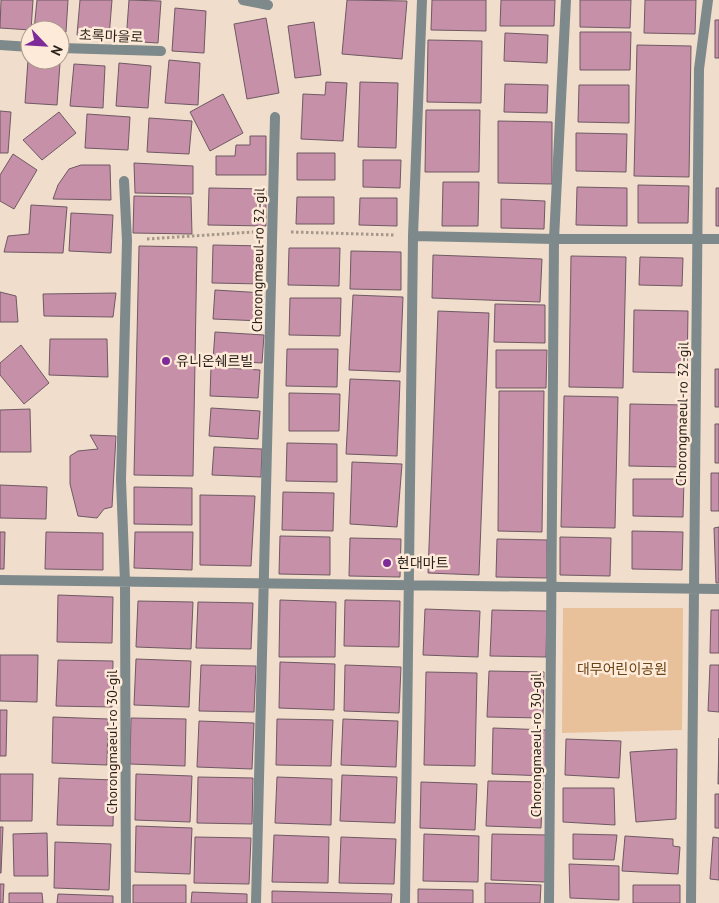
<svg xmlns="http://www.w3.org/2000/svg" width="719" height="903" viewBox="0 0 719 903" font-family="'PT Sans','Noto Sans KR',sans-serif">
<rect width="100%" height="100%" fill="#f0ddcb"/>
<path fill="#e8c099" d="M563,608H683L682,730L562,733Z"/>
<path fill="#c690a9" stroke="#6f5963" d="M1,0H33L31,30L0,28Z
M37,0H68L66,32H60V30H34Z
M80,0H112L109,37L77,35Z
M129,0L161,1L158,43L126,41Z
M347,0L407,1L402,59L342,54Z
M432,0H486V31L431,30Z
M501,0H555L554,26H500Z
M580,0H631L630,28L580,27Z
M645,0H696L695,34L644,33Z
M175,8L206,11L204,53L172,51Z
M266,18L279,93L247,99L234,24Z
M715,20H719V58H715Z
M314,22L321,75L295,78L288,26Z
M580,32H631L630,70H580Z
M505,33L548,35L547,63L504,61Z
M428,40L482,41L481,103L427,102Z
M637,45L691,46L689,177L634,176Z
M28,60L60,63L57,105L25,103Z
M169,60L200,63L198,105L165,103Z
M119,63L151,66L148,108L116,106Z
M74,64L105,66L103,108L70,106Z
M326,82L347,83L343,141L301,139L303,94L325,95Z
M360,82L398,83L396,148L358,147Z
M505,84L548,85L547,113L504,112Z
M579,85H629V123L578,122Z
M223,94L243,133L210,151L190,112Z
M426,110H480L479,172H425Z
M0,111L11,112L8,153H0Z
M59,112L76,133L42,160L23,140Z
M87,114L130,117L128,150L85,148Z
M149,118L192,121L189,154L147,152Z
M498,121L552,122V184L498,183Z
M576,133L627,134L626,172L576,171Z
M250,136H266V175H216V156H235L236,145H250Z
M297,153H335V180H297Z
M13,154L37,170L14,209L0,201V175Z
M363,160H401L400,188L363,187Z
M134,163L193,166V194L135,193Z
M81,165H110L111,200L53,199L58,185L69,169Z
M443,182H479L478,226H442Z
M638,185L689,186L688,223H638Z
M577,187L627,188V226L576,225Z
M209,188L266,189V226L208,225Z
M716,188H719V226H716Z
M134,196L191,197L192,234L133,233Z
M297,197H334V224H296Z
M360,198H397V226L359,225Z
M501,199L545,201L544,229L501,228Z
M31,205L67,207L63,253L4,252L8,236L29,234Z
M71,213L113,215L111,253L69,251Z
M213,245L264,246L263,284L212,283Z
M139,246L197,247L193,476L134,475Z
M289,248H340L339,286L288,285Z
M351,251L401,252V290L350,289Z
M433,255L542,259L540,302L432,298Z
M571,256L626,257L623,388L569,387Z
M640,257L683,258L682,286L639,285Z
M215,290L264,293L262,321L213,319Z
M0,292L16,296L18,322H0Z
M116,293L113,317L44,316L43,294Z
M353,295L403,297L400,372L349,370Z
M290,298H341L340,336L289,335Z
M495,304L545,305V343L494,342Z
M634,310L688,311L687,373L633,372Z
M438,311L489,313L479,575L428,573Z
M215,332L264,335L262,363L213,360Z
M50,339H107L108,377L49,375Z
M21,345L49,383L24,404L0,375V363Z
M287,349H338L337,387L286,386Z
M496,350H547L546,388H496Z
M211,367L260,370L258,398L210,396Z
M715,369H719V407H715Z
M350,379L400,381L397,456L346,454Z
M499,391H544L542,532L498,531Z
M289,393L340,394L339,431H289Z
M564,396L618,397L615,528L561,527Z
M630,404L684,405L683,467L629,466Z
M211,408L260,411L258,439L209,436Z
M30,409L31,452H0V410Z
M715,424H719V463H715Z
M90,435L116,436L112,507L104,509L97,518L78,516L70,484V456L78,451L98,449Z
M287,443L337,444V482L286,481Z
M214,447L262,449L261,477L212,475Z
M352,462L402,464L397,527L350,524Z
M711,473H719V511H711Z
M633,479H684L683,517L633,516Z
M0,485L47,487L46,519L0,518Z
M134,487L192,488V525L134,524Z
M283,492L334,493L333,531L282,530Z
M200,495L255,496L251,566L200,565Z
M719,527V583H716L714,528Z
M632,531L683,532L682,570L632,569Z
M0,532H5L4,569H0Z
M46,532L103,533V570L45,569Z
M135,532H193L192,570L134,568Z
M280,536L330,537V575L279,574Z
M560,537L611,538L610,576L560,575Z
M350,538L401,539L400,577L349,576Z
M497,539L547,540V578L496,577Z
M58,595L113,597L112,643L57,642Z
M280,600L336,602L335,657H279Z
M345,600L400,601L399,647L344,646Z
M138,601L193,602L191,649L136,647Z
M198,602L253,603L251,649L196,648Z
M425,609L480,611L478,657L423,655Z
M492,610L547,611L546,657L490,656Z
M711,610H719V653H710Z
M0,655H38L37,702L0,701Z
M136,659L191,661L189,707L134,705Z
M58,660L113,661L112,707L56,706Z
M280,662L335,664L334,710L279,708Z
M201,665L256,666L254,712L199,711Z
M345,665L401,667L399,713L344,711Z
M710,665H719V712L708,711Z
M489,671L544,672L543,718L487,717Z
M426,672L477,673L475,766L424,765Z
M0,710H7L6,756H0Z
M53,717L108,719L107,765L52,763Z
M131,718L186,719L185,766L130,764Z
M277,719L333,720L331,766L276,765Z
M343,719L398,721L396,767L341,765Z
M199,721L254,723L252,769L197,767Z
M493,728L548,730L547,776L492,774Z
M719,738V784H718Z
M566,739L621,741L619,778L565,775Z
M677,749L676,819L636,822L630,752Z
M0,774H33L32,821H0Z
M136,774L192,776L190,822L135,820Z
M342,775L397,777L395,823L340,821Z
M198,777L253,778L252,824L197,823Z
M277,777L332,779L331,825L275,823Z
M59,778L114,780L113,826L57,825Z
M488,781L543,782L541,828L486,826Z
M421,782L477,784L475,830L420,828Z
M563,788H614L615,825L563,822Z
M715,794H719V828H715Z
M136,826L192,828L190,874L135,872Z
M0,827H3L1,873H0Z
M47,833L48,876H14L13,834Z
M424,834L479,836L478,882L423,881Z
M492,834L548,835L546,882L491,880Z
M573,834L617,835L614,860L573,859Z
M274,835L329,837L328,883L272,882Z
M625,836L673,839V846L680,847L678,874L622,871Z
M195,837L251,838L249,884L194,883Z
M341,837L396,839L394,884L339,883Z
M713,837L719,838V880L710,879Z
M55,842L111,844L109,890L54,888Z
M569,864L619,866V900L570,898Z
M485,883L541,885L540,903H485Z
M0,884H4L3,903H0Z
M133,885H186V903H133Z
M633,885H680V903H633Z
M418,889L473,890V903H418Z
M272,891L392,894L391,903H272Z
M192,892L247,894V903H191Z
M9,893H42L43,903H9Z
M58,894L113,896V903H57Z"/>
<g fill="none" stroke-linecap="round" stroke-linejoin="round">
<path stroke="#a59789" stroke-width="3" stroke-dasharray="2.5 2.5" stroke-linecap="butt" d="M291,232L395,235
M147,239L253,232"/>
<path stroke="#7d898b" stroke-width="10" d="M243,0L268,5
M0,45L30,47
M60,48L161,51
M124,181L127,241L121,480L125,582L126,903
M413,236L554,239H719
M0,580L719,589
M256,903L275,117
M405,903L413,236L422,0
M549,903L554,239L566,0
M691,903L699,69L708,0"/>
</g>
<g fill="#7f2a99" stroke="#feead8" stroke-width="2">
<circle cx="166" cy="361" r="5"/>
<circle cx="387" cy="563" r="5"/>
</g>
<g text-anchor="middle" stroke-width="5" stroke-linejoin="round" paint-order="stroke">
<g font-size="14" fill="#261f19" stroke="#feead8">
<text transform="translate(111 36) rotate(2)" y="5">초록마을로</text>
<text transform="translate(258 260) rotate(-89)" y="5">Chorongmaeul-ro 32-gil</text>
<text transform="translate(682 414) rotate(-89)" y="5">Chorongmaeul-ro 32-gil</text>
<text transform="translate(112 742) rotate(-90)" y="5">Chorongmaeul-ro 30-gil</text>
<text transform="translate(536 745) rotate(-90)" y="5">Chorongmaeul-ro 30-gil</text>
</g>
<g font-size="14" fill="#261f19" stroke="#feead8" text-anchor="start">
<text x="176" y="366">유니온쉐르빌</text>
<text x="397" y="568">현대마트</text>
</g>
<g font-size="14" fill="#6b4314" stroke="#feead8">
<text x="622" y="674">대무어린이공원</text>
</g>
</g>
<g transform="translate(45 45) rotate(115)"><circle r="24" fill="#feead8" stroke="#a8998c"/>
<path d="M0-4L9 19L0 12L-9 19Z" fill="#7f2a99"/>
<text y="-8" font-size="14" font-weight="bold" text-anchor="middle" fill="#261f19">N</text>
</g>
</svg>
